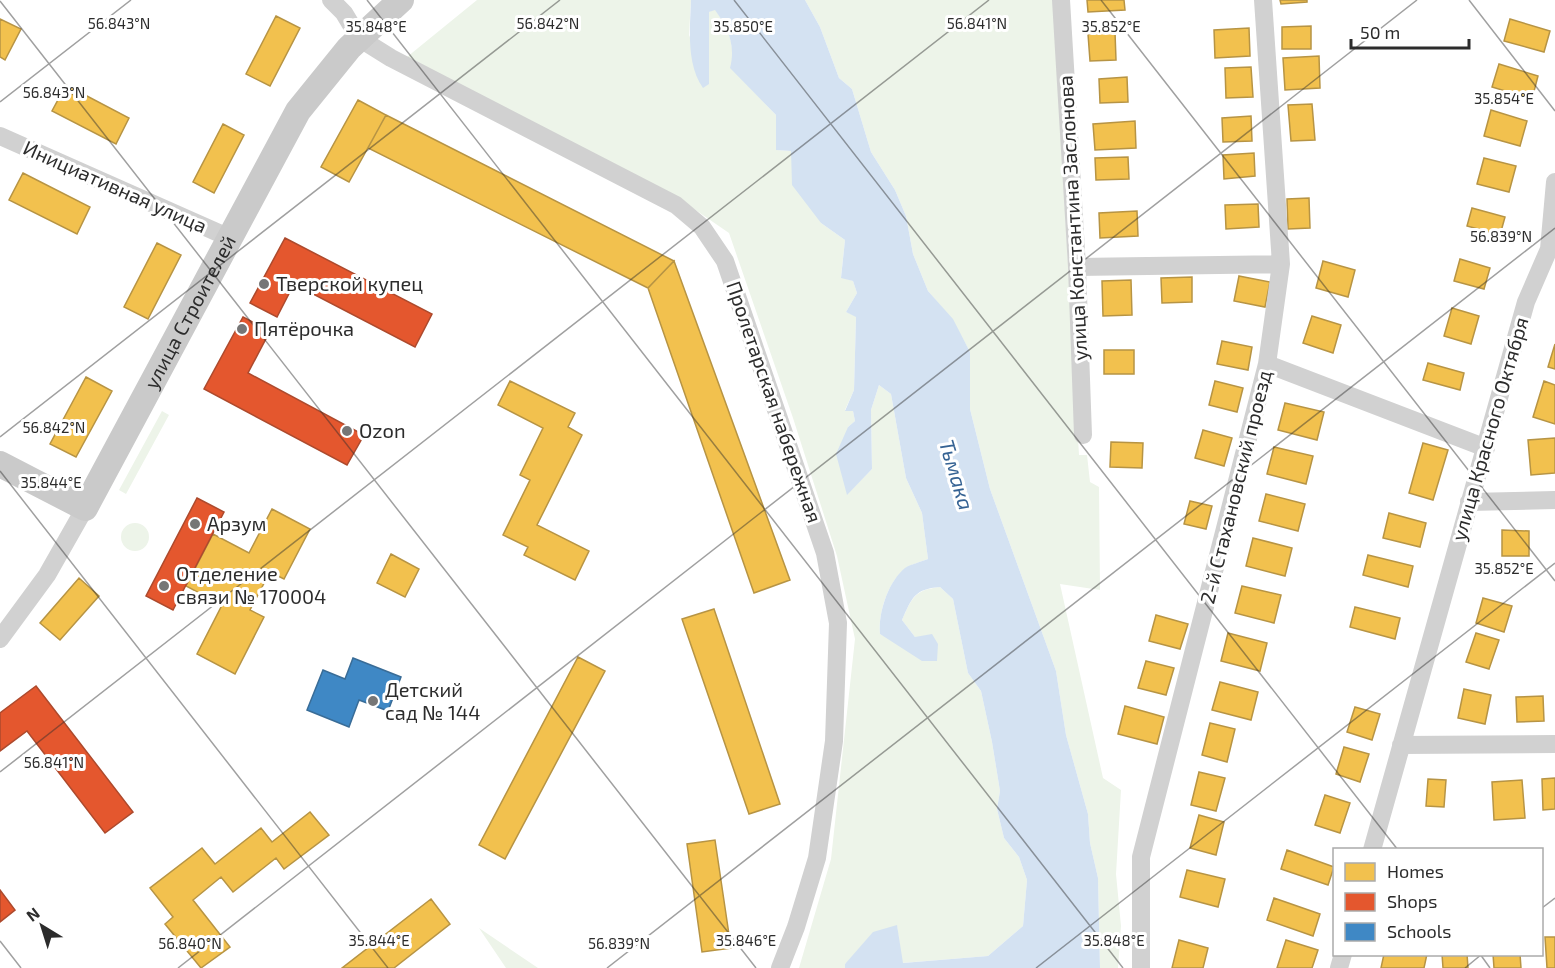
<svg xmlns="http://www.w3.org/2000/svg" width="1555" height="968" viewBox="0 0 1555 968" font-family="'Exo 2',sans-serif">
<rect width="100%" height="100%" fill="#fff"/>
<path fill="#edf4e9" d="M477,0H691L689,35L709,84V12L715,9C728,28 736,45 731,68L776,115V150L791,151L821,223L845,240L841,277L853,281L857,293L846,312L856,316L854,390L845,410L853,411L855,421L848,427L847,494L872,469L871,410L879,385L891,394L906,478L922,513L928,559C921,562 911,564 906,568C888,581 878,613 880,634L892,640L915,637L902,620C912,598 914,590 940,587L953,599L968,673L981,691L992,742L1000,791L997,809L1004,838L1019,857L1027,880L1023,926L988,956L902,963L897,926L845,964V968H799L831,859L855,639L837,556L793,418L729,233L681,200L407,57Z
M805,0H1053L1079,455H1087L1090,482L1099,487L1100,590L1060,584L1103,778L1121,790L1116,874L1121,926L1118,968H1100L1098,878L1090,843L1088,814L1066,735L1056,671L990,489L970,409V352L952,319L928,291L913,254L906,216L895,190L871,152L852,89L839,78L820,27Z
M162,411L169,415L126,494L119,490Z
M121 537a14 14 0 1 1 28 0a14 14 0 1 1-28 0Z
M479,928L538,968H506Z"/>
<path fill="#d4e2f2" d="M691,0H805L820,27L839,78L852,89L871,152L895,190L906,216L913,254L928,291L953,319L970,352V409L990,489L1056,671L1066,735L1088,814L1090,843L1098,878L1100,968H845V964L873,932L897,925L903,963L988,956L1023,926L1027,880L1019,857L1004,838L997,809L1000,791L992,742L981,691L968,673L953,599L940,587C914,589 912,598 902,620L915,637L932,634L938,644L937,661H922L880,634C878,613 888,582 905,568C911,564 921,562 928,559L922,513L906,478L891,394L879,385L871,410L872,469L847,495L836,454L848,427L855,421L853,411H845L854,390L856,317L846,312L857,293L853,281L841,278L845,240L821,223L792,185L791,151L776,150V115L730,68C736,45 728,28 715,10L709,12V84L703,88C686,64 690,28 691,0Z"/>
<path fill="#f2c14e" stroke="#b79444" stroke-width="1.5" d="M1087,0H1124L1125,10L1088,12Z
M1280,0H1307V2L1281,4Z
M276,16L300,28L270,86L246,74Z
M0,19L21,29L5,60L0,57Z
M1510,19L1550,31L1544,52L1504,41Z
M1311,26V49H1282V27Z
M1249,28L1250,56L1215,58L1214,30Z
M1115,32L1116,60L1090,61L1088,34Z
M1319,56L1320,88L1285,90L1283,58Z
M1499,64L1538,76L1532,99L1492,87Z
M1251,67L1253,97L1226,98L1225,68Z
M1127,77L1128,102L1100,103L1099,79Z
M66,85L129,118L116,144L52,111Z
M358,100L386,115L349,182L321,167Z
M1312,104L1315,140L1291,141L1288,105Z
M1491,110L1527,121L1520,146L1484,136Z
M386,115L674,261L648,288L368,148Z
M1251,116L1252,141L1223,142L1222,118Z
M1135,121L1136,148L1095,150L1093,124Z
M223,124L244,135L214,193L193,182Z
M1254,153L1255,176L1224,179L1223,155Z
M1128,157L1129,179L1096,180L1095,158Z
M1484,158L1516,166L1509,192L1477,184Z
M23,173L90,207L77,234L9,200Z
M1309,198L1310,228L1288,229L1287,199Z
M1258,204L1259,227L1226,229L1225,205Z
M1472,208L1505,217L1500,235L1467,226Z
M1137,211L1138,236L1100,238L1099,213Z
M157,243L181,255L148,319L124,307Z
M1460,259L1490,268L1484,289L1454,281Z
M674,261L790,580L754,593L648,288Z
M1323,261L1355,270L1348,297L1316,288Z
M1239,276L1270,282L1265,307L1234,301Z
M1192,277V302L1162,303L1161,278Z
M1131,280L1132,315L1103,316L1102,281Z
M1452,308L1479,316L1471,344L1444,336Z
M1312,316L1341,325L1333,353L1303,343Z
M1222,341L1252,347L1248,370L1217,364Z
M1555,344V369L1548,367Z
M1104,350H1134V374H1104Z
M1428,363L1464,373L1460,390L1423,380Z
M86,377L112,391L76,457L50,444Z
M510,381L575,413L568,427L582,435L537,525L589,551L575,580L524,555L528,547L503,535L530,480L520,475L543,428L498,405Z
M1215,381L1243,388L1237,412L1209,405Z
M1544,381L1555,385V424L1533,417Z
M1285,403L1324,412L1317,440L1278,430Z
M1203,430L1232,438L1224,466L1195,458Z
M1555,438V473L1531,475L1528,440Z
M1111,442L1143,443L1142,468L1110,467Z
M1423,443L1448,450L1433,500L1409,493Z
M1274,447L1313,456L1306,484L1267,474Z
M1266,494L1305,504L1298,531L1259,521Z
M1190,501L1212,506L1206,529L1184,524Z
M272,509L310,529L284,579L270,572L250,610L264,617L235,674L197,654L222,605L186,586L213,534L249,553Z
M1389,513L1426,523L1420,547L1383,538Z
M1502,530L1529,531V556H1502Z
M1253,538L1292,548L1285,576L1246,566Z
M391,554L419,569L405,597L377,583Z
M1368,555L1413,566L1408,587L1363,575Z
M79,578L99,596L60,640L40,623Z
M1242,586L1281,595L1274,623L1235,613Z
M1483,598L1512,606L1504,632L1476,623Z
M1355,607L1400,618L1395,639L1350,627Z
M714,609L780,804L749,814L682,619Z
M1156,615L1188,624L1180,649L1149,641Z
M1228,633L1267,643L1260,671L1221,661Z
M1476,633L1499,640L1489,669L1466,662Z
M578,657L605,671L505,859L479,845Z
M1146,661L1174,668L1166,695L1138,688Z
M1220,682L1258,692L1251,720L1212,710Z
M1464,689L1491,695L1485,724L1458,718Z
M1543,696L1544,721L1517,722L1516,697Z
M1125,706L1164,717L1157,744L1118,734Z
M1355,707L1380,714L1372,740L1347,732Z
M1210,723L1235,729L1227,762L1202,755Z
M1344,747L1369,754L1360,782L1336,774Z
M1199,772L1225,778L1216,811L1191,805Z
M1555,778V809L1543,810L1542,779Z
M1428,779L1446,780L1444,807L1426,806Z
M1522,780L1525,818L1494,820L1492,782Z
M1325,795L1350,803L1340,833L1315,825Z
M310,812L329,835L284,869L276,858L233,892L221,877L193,900L230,947L201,968L165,924L173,917L150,888L202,848L215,864L261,828L272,842Z
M1199,815L1224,822L1216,855L1190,848Z
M715,840L731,948L702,952L687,844Z
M1287,850L1334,867L1328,885L1281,869Z
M1187,870L1225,879L1218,907L1180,897Z
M1274,898L1320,914L1313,936L1267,920Z
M431,899L450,924L394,968H342Z
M1545,937H1555V968H1547Z
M1179,940L1208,948L1203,968H1172Z
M1286,940L1318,950L1312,968H1277Z
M1384,954H1427L1424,968H1381Z
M1442,954H1467L1468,968H1443Z
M1493,954H1520L1521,968H1494Z"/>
<path fill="#e4572e" stroke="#ad4a2d" stroke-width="1.5" d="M285,238L432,314L415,347L294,284L277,317L250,303Z
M243,317L270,331L248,373L364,435L347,465L204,389Z
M197,498L224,512L173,610L146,596Z
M36,686L133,812L105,833L27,731L0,751V713Z
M0,890L15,910L0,922Z"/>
<path fill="#3f88c5" stroke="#396c97" stroke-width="1.5" d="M353,658L401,677L388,711L359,700L349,727L307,710L323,670L345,679Z"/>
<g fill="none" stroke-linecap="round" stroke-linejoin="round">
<path stroke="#d1d1d1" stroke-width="18" d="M331,0L344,13L359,38L391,58L676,205L702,227L725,261L825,553L838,623L834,741L817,858L796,927L780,968
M1061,0L1077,267L1083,435
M0,136L230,238
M1077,267L1281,264
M1267,364L1486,448
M1469,502L1555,500
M0,639L47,575L85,508
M1401,745L1555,744
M1372,850L1526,302L1549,249L1555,182
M1141,968V857L1267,364L1281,264L1263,0
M1339,968L1343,954"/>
<path stroke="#cacaca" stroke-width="26" id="s1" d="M0,464L85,508L298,111L349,48L401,0"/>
</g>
<path fill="none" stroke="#2c2c2c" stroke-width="1.5" stroke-opacity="0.45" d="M367,0L1123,968M734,0L1398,850M1101,0L1555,581M1469,0L1555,111M0,1L756,968M0,102L131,0M0,437L560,0M0,471L388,968M0,772L989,0M1542,908L1555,898M0,941L21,968M1480,954L1490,968M178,968L1417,0M607,968L1555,228M1036,968L1555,563M1465,968L1482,954"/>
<g fill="#767676" stroke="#fff" stroke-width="2">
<circle cx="264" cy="284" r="6"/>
<circle cx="242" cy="329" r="6"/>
<circle cx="347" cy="431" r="6"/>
<circle cx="195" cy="524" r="6"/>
<circle cx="164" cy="586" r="6"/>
<circle cx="373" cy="701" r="6"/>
</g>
<g text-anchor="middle" stroke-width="6" stroke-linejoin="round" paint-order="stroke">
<g font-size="20" fill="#2c2c2c" stroke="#fff">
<text transform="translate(115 187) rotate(24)" y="7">Инициативная улица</text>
<text transform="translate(1073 218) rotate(-93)" y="7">улица Константина Заслонова</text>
<text dy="7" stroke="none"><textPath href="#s1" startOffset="318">улица Строителей</textPath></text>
<text transform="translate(774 402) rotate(71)" y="7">Пролетарская набережная</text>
<text transform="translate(1490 429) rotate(-74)" y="7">улица Красного Октября</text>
<text transform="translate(1236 487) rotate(-76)" y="7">2-й Стахановский проезд</text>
</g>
<g font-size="20" fill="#2c2c2c" stroke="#fff" text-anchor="start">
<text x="276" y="291">Тверской купец</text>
<text x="254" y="336">Пятёрочка</text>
<text x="359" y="438">Ozon</text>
<text x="207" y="531">Арзум</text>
<text x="176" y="581">Отделение<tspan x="176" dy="23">связи № 170004</tspan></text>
<text x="385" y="697">Детский<tspan x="385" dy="23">сад № 144</tspan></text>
</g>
<g font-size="21" font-style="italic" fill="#356293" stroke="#fff">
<text transform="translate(956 475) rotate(73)" y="7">Тьмака</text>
</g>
</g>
<g font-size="15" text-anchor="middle" fill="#2c2c2c" stroke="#fff" stroke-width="6" stroke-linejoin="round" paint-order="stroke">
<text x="119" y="29">56.843°N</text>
<text x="548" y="29">56.842°N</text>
<text x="977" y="29">56.841°N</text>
<text x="376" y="32">35.848°E</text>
<text x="743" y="32">35.850°E</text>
<text x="1111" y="32">35.852°E</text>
<text x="54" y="98">56.843°N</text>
<text x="1504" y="104">35.854°E</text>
<text x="1501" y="242">56.839°N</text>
<text x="54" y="433">56.842°N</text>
<text x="51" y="488">35.844°E</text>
<text x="1504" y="574">35.852°E</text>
<text x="54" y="768">56.841°N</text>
<text x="379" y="946">35.844°E</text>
<text x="746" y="946">35.846°E</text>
<text x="1114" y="946">35.848°E</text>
<text x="190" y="949">56.840°N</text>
<text x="619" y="949">56.839°N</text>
</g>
<rect x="1333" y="848" width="210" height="108" fill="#ffffff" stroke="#ababab" stroke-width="1.5"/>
<rect x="1345" y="863" width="30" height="18" fill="#f2c14e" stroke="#ababab" stroke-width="1.5"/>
<text x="1387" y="878" font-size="18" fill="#2c2c2c">Homes</text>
<rect x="1345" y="893" width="30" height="18" fill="#e4572e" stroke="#ababab" stroke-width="1.5"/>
<text x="1387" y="908" font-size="18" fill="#2c2c2c">Shops</text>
<rect x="1345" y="923" width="30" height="18" fill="#3f88c5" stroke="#ababab" stroke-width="1.5"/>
<text x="1387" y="938" font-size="18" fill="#2c2c2c">Schools</text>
<g transform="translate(42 926) rotate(322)" stroke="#ffffff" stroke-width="4.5" paint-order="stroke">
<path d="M0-4.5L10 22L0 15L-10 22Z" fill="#2c2c2c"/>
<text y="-9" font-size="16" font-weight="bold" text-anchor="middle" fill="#2c2c2c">N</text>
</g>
<path d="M1351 39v9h118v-9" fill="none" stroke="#2c2c2c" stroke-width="3"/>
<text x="1360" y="39" font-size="18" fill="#2c2c2c" stroke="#ffffff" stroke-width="4.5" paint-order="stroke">50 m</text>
</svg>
